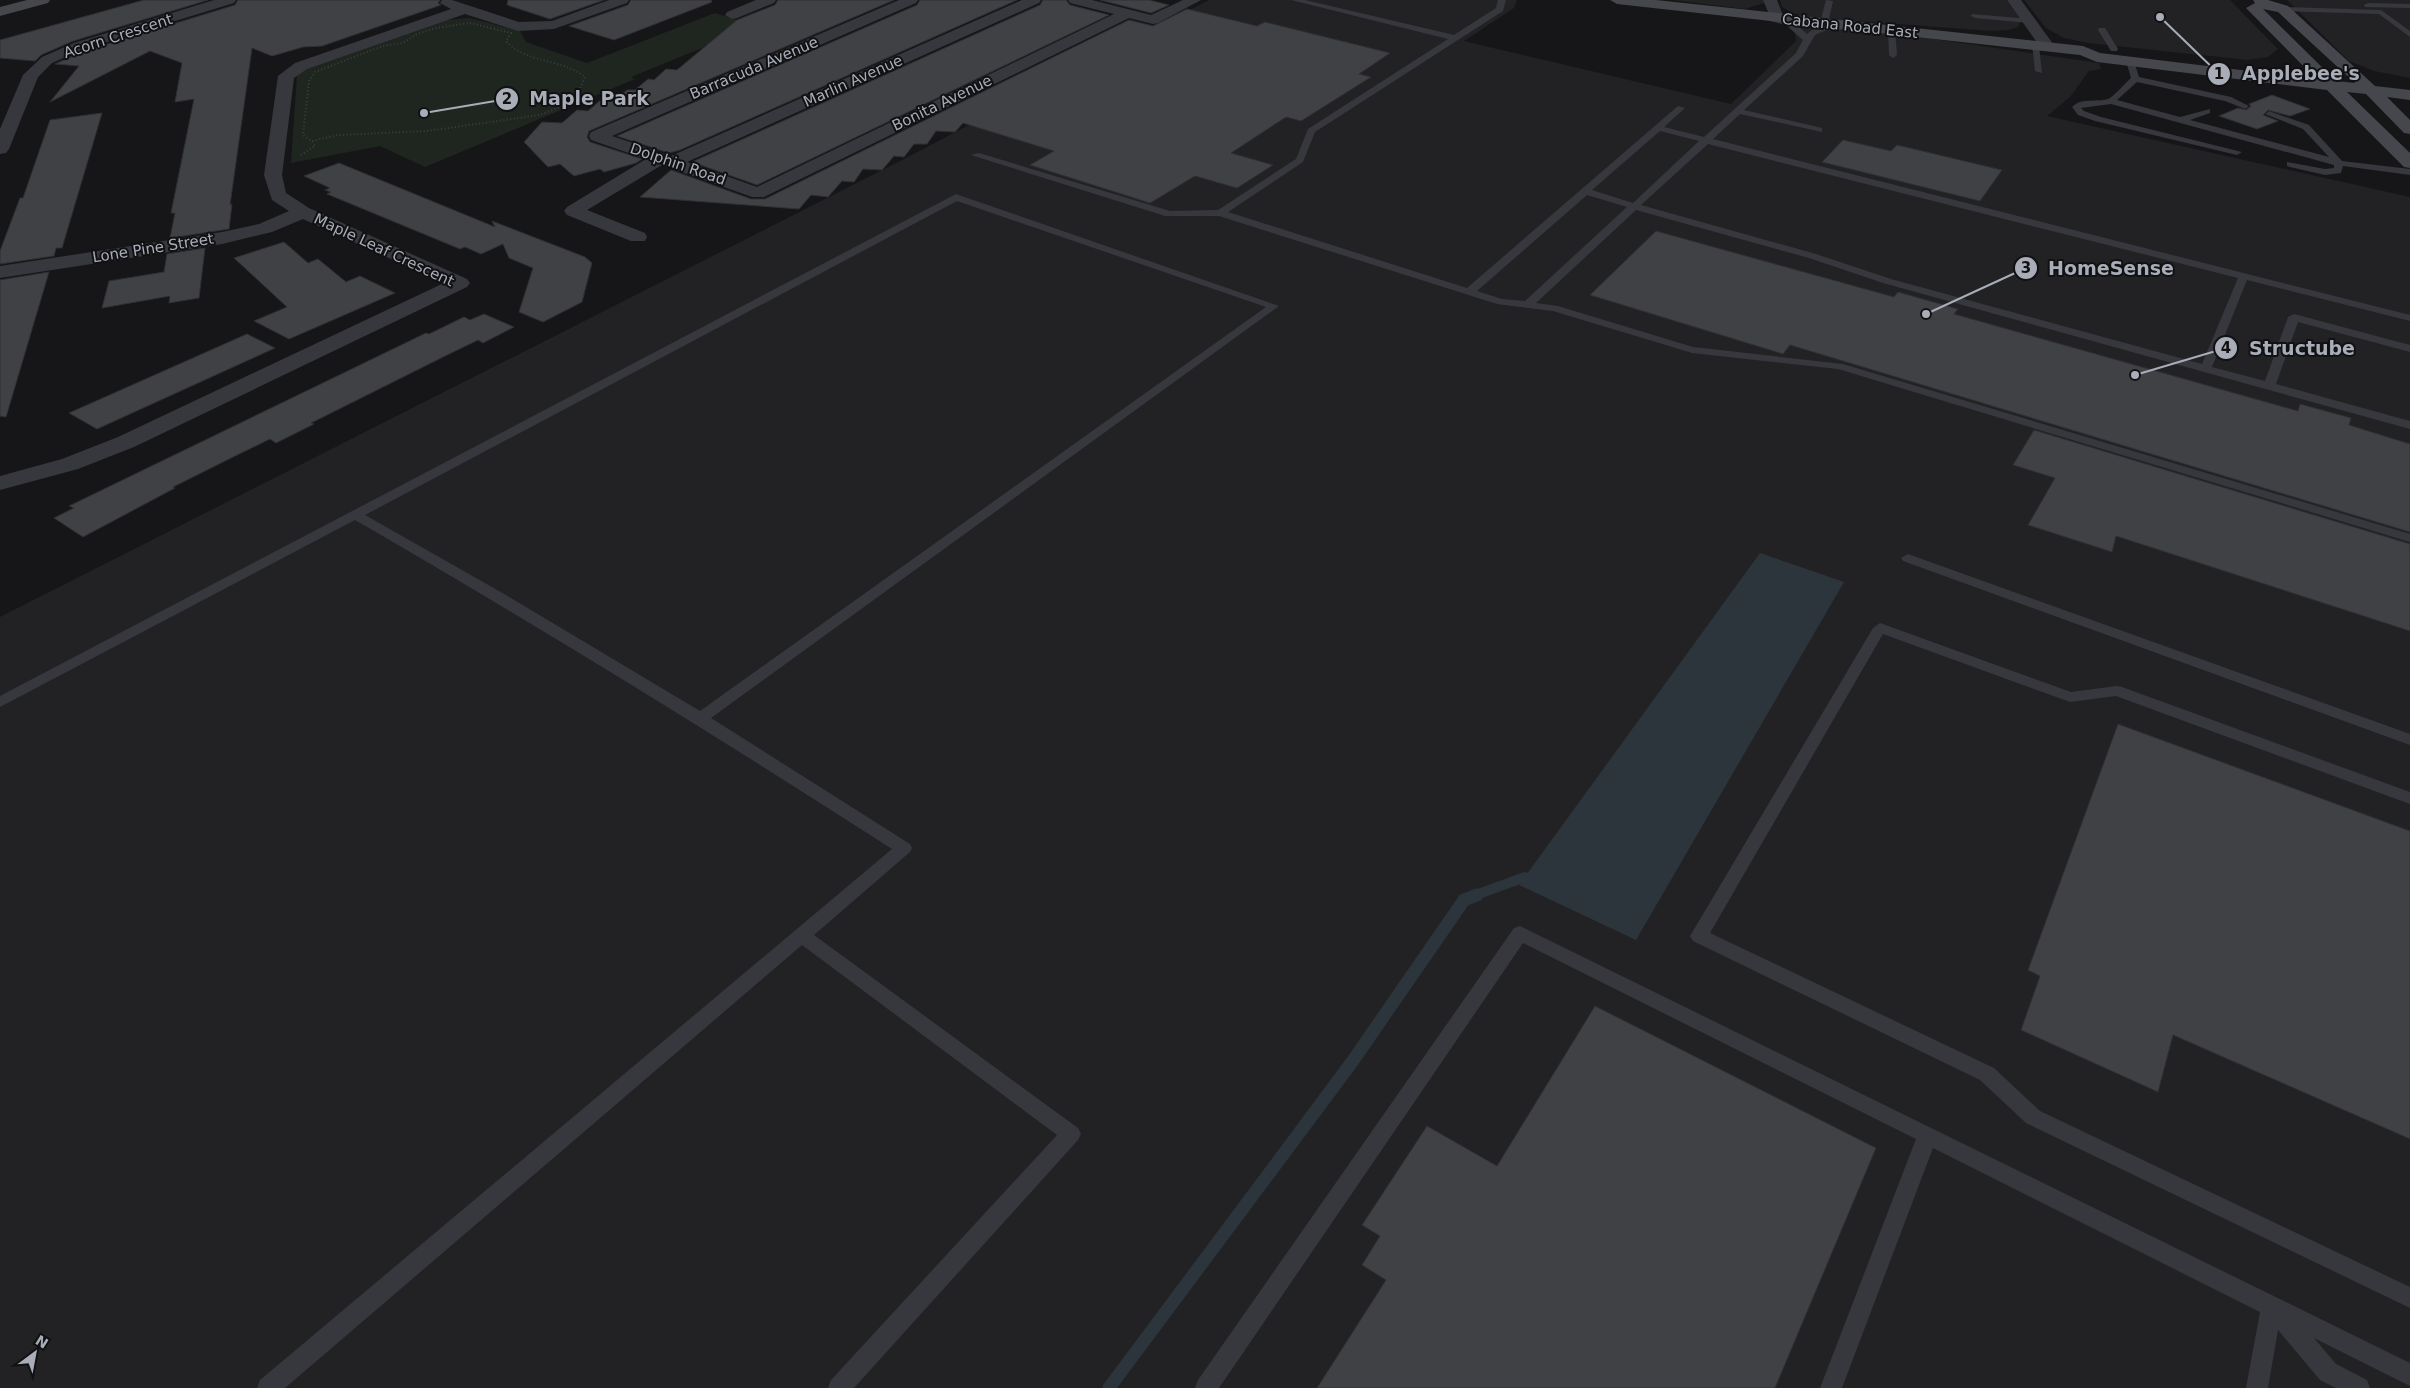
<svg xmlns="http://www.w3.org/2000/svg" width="2410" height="1388" viewBox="0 0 2410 1388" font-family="'DejaVu Sans',sans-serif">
<rect width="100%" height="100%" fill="#161618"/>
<path fill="#222225" d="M1209,0H1517L1514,8L1464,41L1731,104L1796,41L1795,33L1788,26L1770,19L1906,35L2099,63L2101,69L2089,71L2070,97L2047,116L2410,197V1388H0V617L904,159Z
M1673,0H1763L1764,3L1745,9Z
M1780,0H2007L2021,20L2018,27L2008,30L1991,31L1816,18L1792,13L1782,7Z
M2024,0H2230L2278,49L2268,57L2248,60L2088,43L2064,38L2046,28Z
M2287,0H2410V78L2374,71L2349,61Z"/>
<path fill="#1e261f" d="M715,13L765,28L720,36L702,48L631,77L635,79L425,167L380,146L291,163L297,75L309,67L446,20L470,18L520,31L526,42L587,63Z"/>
<path fill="#2c353c" d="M1760,553L1844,582L1636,940L1519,885Z"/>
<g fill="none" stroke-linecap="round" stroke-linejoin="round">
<path stroke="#2c353c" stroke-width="10" d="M1473,896L1525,877"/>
<path stroke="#2c353c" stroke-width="13" d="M1109,1388L1352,1062L1464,900L1477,895"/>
</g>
<path fill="#404145" stroke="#303034" d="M144,0H208L73,41L41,55L35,61L0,58V40Z
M238,0H440L438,3L441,5L322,46L303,47L272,56L252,48L230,205L232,204L229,229L170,238L175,213H171L194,99L175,102L182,63L150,51L50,102L79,66L55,64L85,51L235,5Z
M508,0H604L550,19L507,5Z
M631,0H711L712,2L614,40L569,26L628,5Z
M778,0H894L589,131L587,137L590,142L642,159L636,163L604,172L600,169L574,176L560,164L548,167L524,142L542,122L562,123L577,110L588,111L602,99L615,100L627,90H635L648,79L654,80L666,69L677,70L737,20L775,5Z
M920,0H1017L680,150L669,153L617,136L917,5Z
M1043,0H1066L1070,5L1109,15L757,185L692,162L1040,5Z
M1100,0H1149L1169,5L1151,13Z
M1187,9L1257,26L1265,22L1390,53L1359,74L1371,77L1301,121L1286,117L1231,153L1273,165L1237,188L1195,176L1150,203L1030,165L1054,151L963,123L955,132L936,131L927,144H914L904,157L894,156L882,170L863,169L854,182L842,181L828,197L811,195L799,209L640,197L671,170L751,199H765L1129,20L1153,26Z
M2272,95L2310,109L2290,116L2268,110L2263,115L2278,121L2257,129L2219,116L2238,108L2246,110L2251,106L2249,104Z
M102,113L62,248H56L54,256L0,264V251L20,198H23L50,120Z
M1843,140L1891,151L1897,145L2002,170L1980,201L1822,162Z
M339,163L495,227L492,221L585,257L592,263L582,302L543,322L519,312L533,268L509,258L503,244L481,254L465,247L460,249L327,194L331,192L325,190L330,188L304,176Z
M1656,231L1894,297L1898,292L1958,309L1954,314L2298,411L2300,404L2351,418L2349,425L2410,444V532L1790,345L1783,354L1590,295Z
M284,242L308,263L318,259L346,282L360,276L395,293L289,339L254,321L287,307L234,258Z
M205,248L199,298L169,303L170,296L102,308L109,281L164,272L167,254Z
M49,272L6,417L0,416V280Z
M484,314L514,327L483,343L478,340L443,357L311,423L314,424L276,443L270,439L231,458L173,487L175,488L83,537L54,518L74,508L69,506L426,333L429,334L464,317L470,320Z
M247,334L275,348L97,429L69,413Z
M2034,430L2410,544V631L2116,536L2112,552L2028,525L2055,478L2013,465Z
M2118,724L2410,831V1139L2173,1035L2158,1092L2021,1030L2040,976L2028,970Z
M1595,1006L1876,1148L1775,1388H1317L1386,1280L1362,1265L1380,1236L1362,1225L1427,1126L1497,1166Z"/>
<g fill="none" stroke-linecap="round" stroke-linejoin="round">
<path stroke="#3d3f44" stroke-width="2" stroke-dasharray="1 2.5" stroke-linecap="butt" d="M470,23L511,33L506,41C527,64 561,58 585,77L577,96L565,105L540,115L427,131L338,135L312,141L303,135L309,81L315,72L383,46L403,43L417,34L436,28Z
M301,155L315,146L312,141"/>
<path fill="#37383d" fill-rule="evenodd" d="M1291,0H1305L1454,35L1496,8L1498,0H1506L1503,11L1315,132L1303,162L1228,212L1467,288L1678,106L1685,108L1664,127L1704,137L1796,53L1803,40L1786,25L1766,20V16L1792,21L1807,34C1817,24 1836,23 1850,25V29L1824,31L1815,35L1803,56L1744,110L1822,128V132L1740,114L1713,139L2410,315V321L2247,280L2212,367L2265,381L2288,317L2294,314L2410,345V352L2298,322L2276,384L2410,421V429L1883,283L1809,258L1636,210L1536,303L1558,306L1693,347L1843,364L2410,534V542L1838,369L1692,353L1553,311L1497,304L1219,216H1165L971,155L979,153L1170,211L1218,210L1296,159L1308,129L1448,39ZM1660,131L1699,141L1633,203L1592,190ZM1708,144L2238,278L2202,364L1891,279L1816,254L1641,205ZM1587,195L1627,207L1525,301L1502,299L1477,291Z
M1826,0L1833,1L1828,23L1824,25L1820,23Z
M2368,3L2410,4V8L2365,7L2364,5Z
M2283,7L2381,10L2410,31V37L2379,14L2280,11L2279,9Z
M1972,14L2029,19L2033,21L2029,23L1975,18L1971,16Z
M1888,28L1895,30L1897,55L1893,58L1889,55Z
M2099,28H2105L2118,49L2117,51H2111L2098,30Z
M2032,44L2039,46L2042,73L2035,71Z
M2130,58L2134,61L2139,77L2231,97L2249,106L2245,109L2225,101L2137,82L2117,100L2180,117L2210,109V113L2190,120L2329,157L2303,129L2265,114L2269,111L2309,125L2342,161L2410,169V175L2343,166L2341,173L2325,175L2290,167L2287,166V162L2325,169L2334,168V165L2111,104L2081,108L2084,111L2101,117L2242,152L2237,155L2095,121L2078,115L2072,107C2083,96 2098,104 2110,98C2117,93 2124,84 2131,78L2126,61Z
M956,194L1279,306L711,718L910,844L912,848L910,852L814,935L1078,1128L1081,1134L1078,1140L854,1388H828L831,1380L1057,1135L802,945L285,1388H257L260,1380L892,849C715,735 537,625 355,520L0,707V696ZM957,201L1266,307L700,711L506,595L365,515Z
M1908,554L2410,734V745L1903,561L1901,558Z
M1880,623L2071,692L2117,686L2122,687L2410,792V804L2116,696L2070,702L1883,634L1710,933L1994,1068L2040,1111L2410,1287V1308L2026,1123L1980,1080L1693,941L1690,936L1693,931L1873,628Z
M1520,926L2410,1363V1386L2314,1338L2336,1364L2367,1380L2370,1388H2336L2320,1380L2278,1330L2268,1388H2246L2260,1312L1933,1148L1842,1388H1820L1916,1139L1523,943L1219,1388H1195L1198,1380L1514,928Z"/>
<path fill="#37383d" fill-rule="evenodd" d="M214,0H236L234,3L84,49L52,63L38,77L9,149L6,153L0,154V129L23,75L42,57L74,43Z
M442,0H452L519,22L552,21L609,0H629L627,3L554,29L518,31L465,14L307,69L294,78L282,175L286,193L309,208L467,279L470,283L467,287L134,447L78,469L0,490V476L62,459L118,437L444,283L303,219L272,232L222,244L0,278V266L222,232L259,224L289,211L272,200L264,175L278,76L295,63L451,9L440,3Z
M756,0H776L774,3L737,18L732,19L725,15L727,12Z
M899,0H918L916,3L612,136L671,156L1022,0H1041L1039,3L687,162L757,187L1114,14L1070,3L1068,0H1092L1151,15L1183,0H1201L1158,23L1153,24L1129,18L764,197H752L662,165L587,210L645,233L647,237L645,241H631L567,215L564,211L567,207L646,159L591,140L589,136L591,132Z
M1763,0H1777L1784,18L1782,21H1772Z
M2007,0H2021L2056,48L2053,51H2043Z"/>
<path fill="#45474d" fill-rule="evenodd" d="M27,0H50L48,3L0,16V7Z
M1610,0H1656L2083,46L2100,53L2316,79L2246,8L2255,3L2253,0H2268L2288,6L2375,86L2410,90V100L2387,97L2410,120V134L2404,133L2366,94L2347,92L2410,153V168L2404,167L2327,90L2097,62L2080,55L1617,4ZM2263,9L2278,12L2355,83L2336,81Z"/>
</g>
<g text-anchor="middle" stroke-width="4" stroke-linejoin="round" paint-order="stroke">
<g font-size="15" fill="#a8adb8" stroke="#111113">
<text transform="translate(1850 26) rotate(6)" y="5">Cabana Road East</text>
<text transform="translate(118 36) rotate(-18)" y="5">Acorn Crescent</text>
<text transform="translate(754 68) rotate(-23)" y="5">Barracuda Avenue</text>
<text transform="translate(853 81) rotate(-24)" y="5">Marlin Avenue</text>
<text transform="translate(942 103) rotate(-26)" y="5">Bonita Avenue</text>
<text transform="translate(678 164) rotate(19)" y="5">Dolphin Road</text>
<text transform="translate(153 248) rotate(-9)" y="5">Lone Pine Street</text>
<text transform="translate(384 250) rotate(25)" y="5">Maple Leaf Crescent</text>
</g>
</g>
<path fill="none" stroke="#a8adb8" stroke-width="2" d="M2160 17L2219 74M424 113L507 99M1926 314L2026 268M2135 375L2226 348"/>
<g fill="#a8adb8" stroke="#111113" stroke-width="2">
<circle cx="2160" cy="17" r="5"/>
<circle cx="424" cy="113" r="5"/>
<circle cx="1926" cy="314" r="5"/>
<circle cx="2135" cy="375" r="5"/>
<circle cx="2219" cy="74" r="12"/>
<circle cx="507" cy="99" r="12"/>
<circle cx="2026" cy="268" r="12"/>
<circle cx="2226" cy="348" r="12"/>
</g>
<g font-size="15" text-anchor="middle" font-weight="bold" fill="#111">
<text x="2219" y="79">1</text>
<text x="507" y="104">2</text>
<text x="2026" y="273">3</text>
<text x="2226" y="353">4</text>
</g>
<g font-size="19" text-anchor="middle" font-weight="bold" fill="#a8adb8" stroke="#111113" stroke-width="4" stroke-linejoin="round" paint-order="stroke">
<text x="2301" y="80">Applebee's</text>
<text x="589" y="105">Maple Park</text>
<text x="2111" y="275">HomeSense</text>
<text x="2302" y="355">Structube</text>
</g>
<g transform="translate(35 1353) rotate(32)" stroke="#111113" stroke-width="4" paint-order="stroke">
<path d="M0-4L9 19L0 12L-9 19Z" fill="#a8adb8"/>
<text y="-8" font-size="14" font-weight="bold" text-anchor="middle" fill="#a8adb8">N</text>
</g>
</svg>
